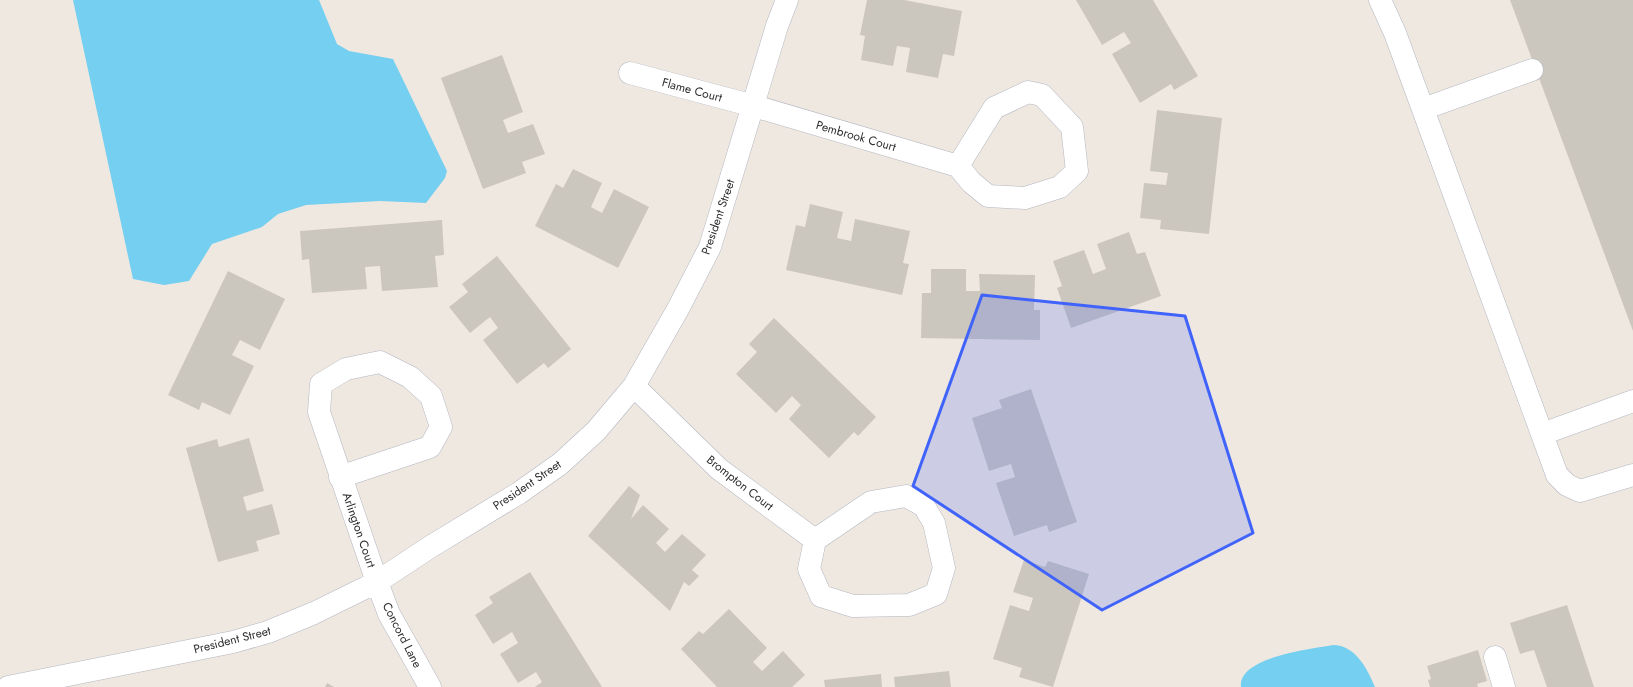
<svg xmlns="http://www.w3.org/2000/svg" width="1633" height="687" viewBox="0 0 1633 687" font-family="Jost,sans-serif">
<rect width="100%" height="100%" fill="#efe8e0"/>
<path fill="#74cff0" d="M73,0H319L337,44L349,51L393,59L447,171L445,178L426,203L380,201L306,205L278,214L262,227L212,244L189,281L164,285L133,279Z
M1333,645C1355,645 1367,668 1375,687H1241C1238,657 1311,649 1333,645Z"/>
<path fill="#cbc6be" d="M867,0H904L962,11L954,56L943,54L938,78L906,72L910,48L897,46L893,66L861,60L865,36L860,35Z
M1076,0H1153L1198,76L1174,90L1171,84L1140,103L1112,54L1131,43L1124,32L1102,45Z
M1510,0H1633V331Z
M502,55L523,112L503,120L508,133L533,124L545,154L522,162L526,173L483,189L441,78Z
M1157,110L1222,118L1209,234L1160,229L1161,220L1140,218L1144,183L1166,185L1168,173L1150,171Z
M573,169L602,183L591,207L602,213L614,189L649,207L618,268L535,226L556,184L563,188Z
M810,204L843,212L837,238L851,241L855,219L910,231L903,263L909,264L902,295L786,270L796,225L805,227Z
M442,220L444,255L435,256L438,287L382,291L380,266L365,267L367,289L312,293L309,259L302,260L300,231Z
M1129,232L1137,254L1145,252L1161,296L1071,328L1057,288L1062,286L1053,261L1084,250L1093,274L1106,269L1097,244Z
M497,256L571,349L548,368L544,363L517,384L483,340L498,328L490,317L470,333L449,307L468,292L462,284Z
M931,269H966V291H980L979,274L1035,275L1034,310H1040V340L921,338L922,293H931Z
M228,271L285,299L260,350L240,340L232,355L254,366L230,415L202,402L199,410L168,395Z
M774,318L876,417L858,436L854,432L829,458L789,419L801,405L792,396L776,413L736,374L757,352L749,344Z
M1031,389L1077,522L1049,532L1047,525L1014,536L996,483L1015,477L1011,464L989,471L972,418L1002,408L999,400Z
M249,438L264,491L243,497L247,511L272,504L280,534L256,541L259,551L218,562L186,448L217,439L219,447Z
M629,486L640,495L631,519L643,505L669,529L656,543L665,552L682,534L706,555L692,570L699,576L689,586L684,582L670,611L588,536Z
M1024,560L1045,567L1048,561L1089,574L1053,687L1019,677L1022,668L993,659L1010,605L1029,611L1033,598L1013,592Z
M530,572L602,687H535L542,682L536,672L518,683L500,654L518,643L512,632L493,644L475,615L493,603L489,597Z
M1567,605L1594,687H1547L1534,650L1520,654L1510,623Z
M729,609L767,648L753,662L762,671L783,651L805,675L792,687H717L681,649L699,631L703,634Z
M1478,650L1487,681L1477,684L1478,687H1430L1428,680L1431,679L1427,666Z
M949,671L951,687H895L894,677Z
M881,674L882,687H825L824,680Z
M327,683L334,687H325Z"/>
<g fill="none" stroke-linecap="round" stroke-linejoin="round">
<g stroke="#b3b6c1" stroke-width="23">
<path id="minor" d="M1380,0L1395,33L1557,475L1567,485L1580,491L1633,475
M630,73L754,106L958,166L971,182L988,196L1025,198L1060,187L1077,171L1072,127L1042,95L1028,92L994,108L958,166
M1423,109L1532,70
M634,386L719,469L815,540
M1542,434L1633,401
M340,477L430,447L441,427L431,396L410,377L380,362L346,369L321,384L319,412L377,582L389,614L430,687
M906,496L924,506L934,523L944,568L936,594L909,605L853,606L821,596L809,569L815,540L871,502Z
M1495,657L1504,687
M8,687L233,642L268,632L314,613L377,582L430,547L519,493L560,464L596,431L634,386L678,309L710,247L777,26L787,0"/>
</g>
<use href="#minor" stroke="#fff" stroke-width="22"/>
</g>
<path fill="#4063fb" fill-opacity="0.2" stroke="#4063fb" stroke-width="3" stroke-linejoin="round" d="M982,295L1185,316L1253,533L1102,610L913,486Z"/>
<g text-anchor="middle" stroke-width="4" stroke-linejoin="round" paint-order="stroke">
<g font-size="12" fill="#2d2d2d" stroke="#fff">
<text transform="translate(692 90) rotate(15)" y="4">Flame Court</text>
<text transform="translate(856 136) rotate(16)" y="4">Pembrook Court</text>
<text transform="translate(718 217) rotate(-71)" y="4">President Street</text>
<text transform="translate(740 483) rotate(38)" y="4">Brompton Court</text>
<text transform="translate(527 485) rotate(-34)" y="4">President Street</text>
<text transform="translate(359 530) rotate(71)" y="4">Arlington Court</text>
<text transform="translate(402 635) rotate(63)" y="4">Concord Lane</text>
<text transform="translate(232 640) rotate(-14)" y="4">President Street</text>
</g>
</g>
</svg>
